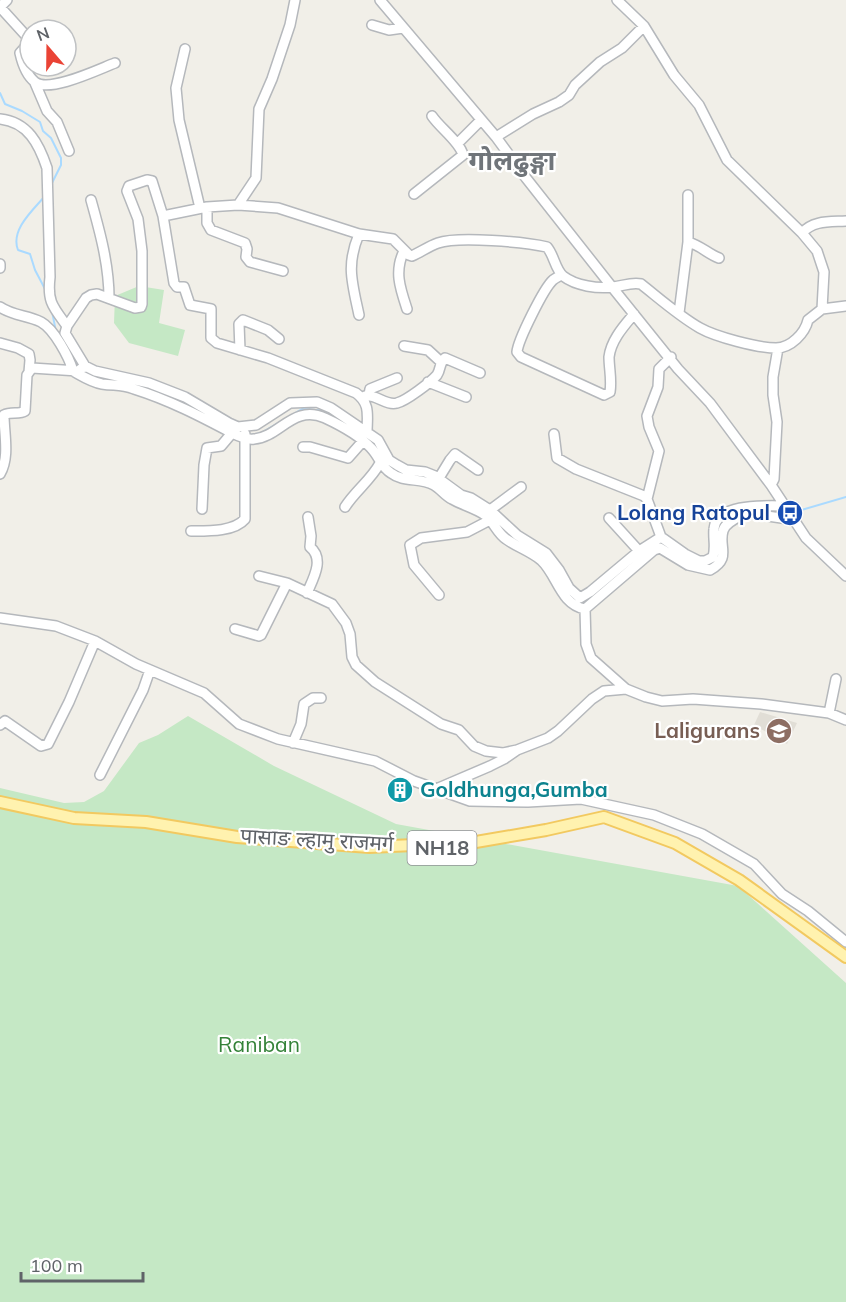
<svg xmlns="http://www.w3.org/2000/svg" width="846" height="1302" viewBox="0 0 846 1302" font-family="Mulish,'Noto Sans Devanagari',sans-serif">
<rect width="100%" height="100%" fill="#f1efe8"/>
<path fill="#e1ded6" d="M760,712L797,723L787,744L754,725Z"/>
<path fill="#c5e8c5" d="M139,286L164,290L159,323L185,330L178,356L129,343L114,323L115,296Z
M188,716L274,766L396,824L738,886L846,983V1302H0V788L64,803L84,802L104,791L139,743L158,735Z"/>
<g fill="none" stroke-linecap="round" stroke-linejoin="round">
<path stroke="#aadaff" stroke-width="2" d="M0,93L5,104L22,111L40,122L43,131L51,138L61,158V165L51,185
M45,289L35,270L30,254L18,250C10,230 33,210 45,196
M52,311L56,332
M251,435L261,433L302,409L329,411
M367,439L378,449
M798,511L846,497
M723,520L734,514
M578,603L586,601L594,595"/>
<g stroke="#b5b8bc" stroke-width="12">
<path id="minor" d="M7,0L0,7L29,39L28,44L20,53C22,62 27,76 35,82C50,93 99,69 115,63
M380,0L496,137L526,178L612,287L678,369L710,403L771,485L806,538L846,576
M617,0L644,26L674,75L699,105L727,160L802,233L817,251L824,272L822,309
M372,25L389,30L403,28
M185,49L176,88L179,120L200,208
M35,83L47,111L57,122L69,151
M0,119C28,122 39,144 47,168L50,277C47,302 53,307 67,326
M496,137L533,114L559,102L569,95L575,85L600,62L622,48L644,26
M457,144L481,120
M414,194L463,155C460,142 440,128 432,116
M91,200C100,232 109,265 109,298
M238,205L256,178L259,109L272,79L290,25L295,0
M207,207V223L211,230L245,243L247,249L246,257L250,262L283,271
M802,233C813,220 830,222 846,221
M688,242C700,245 708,254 719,258
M404,251C394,271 400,288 407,309
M0,264V268
M562,275C561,275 554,279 553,280C544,288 518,340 517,352L521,357L604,395L610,392C612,380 609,368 609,357C611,340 624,326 634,314
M0,307C13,316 27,315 41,322C54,329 69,357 73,371C82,376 91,382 102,384C115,386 121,384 134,389C169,400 200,416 232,433
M679,313L688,242V195
M359,315C352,282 346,265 359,234
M0,343L18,348L29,354L30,360L29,372
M404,346L428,350L441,362
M240,350L239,324L243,320L268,330L279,339
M85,366L65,333L67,326L86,298L91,295L97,294L135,308L141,307L142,304V251L138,219L127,191L129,186L147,180L152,181L163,216
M428,382L466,397
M369,395L370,389L397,378
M364,399L365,396C376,394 386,406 397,403C406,401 431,382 437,375C441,369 439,363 445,358L480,373
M367,433C367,416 371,404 356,393L268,358L217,343L211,338V309L190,305L184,287H177L174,283L163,216L207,207L238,205L278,208L359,234L393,239L409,255L412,256C421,252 429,246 438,243C458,236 525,242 547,247C554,255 555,269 563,276C576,286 598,289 613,287C623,286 631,282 641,284C660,299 679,316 700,328C716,337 758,348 776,348C791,348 805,333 808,320L822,309L846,306
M554,434L557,458L576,469L644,496L647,499L661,537L685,554L699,561H705L713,557C716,547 713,539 714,529C716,502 769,506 786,506
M303,447H310L348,458L363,441
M0,474C10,457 4,434 4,415C11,411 19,415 25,411L27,375L32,368L78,371L85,366L95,371L149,383L185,397L229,423L238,427L256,425L290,403L317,402L331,408L378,440L389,460L397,465L406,470L425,472L435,476L461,495L471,498L490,510L517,535L546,553L559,570L569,588L580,598L590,592L639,551L661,537
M439,478L450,460L455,454L478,470
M771,485L774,479L777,422L773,395V377L778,348
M647,499L659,451L649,427L647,416L658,387L659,369L671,357
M345,507C355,491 371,480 380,463
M202,509L204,465L207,448L221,446L232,433C238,436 247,440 254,439C280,437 293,404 325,418C340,425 360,436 371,448C379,456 381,467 391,473C404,483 420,477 434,485C441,489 445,496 452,499C462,505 475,508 485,515C494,522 497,533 506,539C517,547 530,551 541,560C558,576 560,604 585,609
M490,510L521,487
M609,518L639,551
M795,520L746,513C739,517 725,522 723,531C718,547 732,558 710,570L688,565L660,548L654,550L585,609L586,644L591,658L626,689L646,697L662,701L693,699L761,704L829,713L846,720
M191,531C207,531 234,532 245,519V434
M259,576L287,583L332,604L346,623L350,634L352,657L356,665L375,682L441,724L459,730L474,746L486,751L503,753L517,750
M307,593C313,579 325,559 310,547L311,536L308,517
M439,595L414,565L410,545L421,538L467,532L490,520
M0,618L56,626L95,641L136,664L204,693L239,724L278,739L375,761L414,781L470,801L528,802L581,799L654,815L702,834L754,864L782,894L808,911L846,942
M235,629L259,636L261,635L287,583
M829,713L836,679
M0,725L5,721L41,746L48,744L69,702L95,641
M293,743L301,724L304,704L313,698H321
M100,775L143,690L150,670
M434,790L490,766L504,759L517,750L548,738L558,731L592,699L604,691L626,689"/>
</g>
<g stroke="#f2c960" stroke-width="14">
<path id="major" d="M0,802L74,818L146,822L237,837L369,847L414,845L435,849L546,830L604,817L675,843L739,880L846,957"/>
</g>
<use href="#minor" stroke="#fff" stroke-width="9"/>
<use href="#major" stroke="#fff2af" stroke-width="10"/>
</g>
<defs>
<g id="bus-disc" transform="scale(1.35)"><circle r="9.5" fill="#1a4fb4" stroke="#fff"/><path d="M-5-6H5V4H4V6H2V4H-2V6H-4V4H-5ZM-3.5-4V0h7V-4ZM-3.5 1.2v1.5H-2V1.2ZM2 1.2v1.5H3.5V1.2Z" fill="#fff"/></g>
<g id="school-disc" transform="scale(1.35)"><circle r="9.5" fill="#8d6e63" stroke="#fff"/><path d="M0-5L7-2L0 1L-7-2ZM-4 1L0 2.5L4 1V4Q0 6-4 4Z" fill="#fff"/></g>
<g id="building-disc" transform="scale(1.35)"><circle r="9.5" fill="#0f9aa8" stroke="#fff"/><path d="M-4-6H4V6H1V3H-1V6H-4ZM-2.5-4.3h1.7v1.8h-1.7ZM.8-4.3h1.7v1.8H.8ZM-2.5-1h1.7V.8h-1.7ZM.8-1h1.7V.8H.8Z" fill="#fff"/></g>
</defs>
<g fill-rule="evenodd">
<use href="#bus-disc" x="790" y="513"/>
<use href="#school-disc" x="779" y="731"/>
<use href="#building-disc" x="400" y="790"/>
</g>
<g text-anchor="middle" stroke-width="4.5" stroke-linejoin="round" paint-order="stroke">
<rect fill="#fff" stroke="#8f9295" stroke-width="1.5" x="407.5" y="831" width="69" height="34" rx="4.5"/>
<g font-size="20" font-weight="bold" fill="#5f6368">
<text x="442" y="855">NH18</text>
</g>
<g font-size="21" font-weight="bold" fill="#164399" stroke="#fff" text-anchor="end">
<text x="770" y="520">Lolang Ratopul</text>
</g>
<g font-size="21" font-weight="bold" fill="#785e54" stroke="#fff" text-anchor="end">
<text x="760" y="738">Laligurans</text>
</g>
<g font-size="21" font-weight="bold" fill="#0d838f" stroke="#fff" text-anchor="start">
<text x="420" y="797">Goldhunga,Gumba</text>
</g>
<g font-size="21" fill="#5f6368" stroke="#fff">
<text transform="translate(317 840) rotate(3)" y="7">पासाङ ल्हामु राजमर्ग</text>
</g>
<g font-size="21" fill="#348238" stroke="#fff">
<text x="259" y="1052">Raniban</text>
</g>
<g font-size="27" font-weight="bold" fill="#70757a" stroke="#fff">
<text x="512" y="170">गोलढुङ्गा</text>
</g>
</g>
<g transform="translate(48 48) rotate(340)"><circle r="28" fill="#ffffff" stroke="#bfc1c3" stroke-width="1.5"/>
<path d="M0-4.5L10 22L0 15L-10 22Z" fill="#ea4335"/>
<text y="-9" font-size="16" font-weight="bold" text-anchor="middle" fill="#5f6368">N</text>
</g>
<path d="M21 1272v9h122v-9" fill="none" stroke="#5f6368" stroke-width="3"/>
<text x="30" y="1272" font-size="18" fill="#5f6368" stroke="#ffffff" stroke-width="4.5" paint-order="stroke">100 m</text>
</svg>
